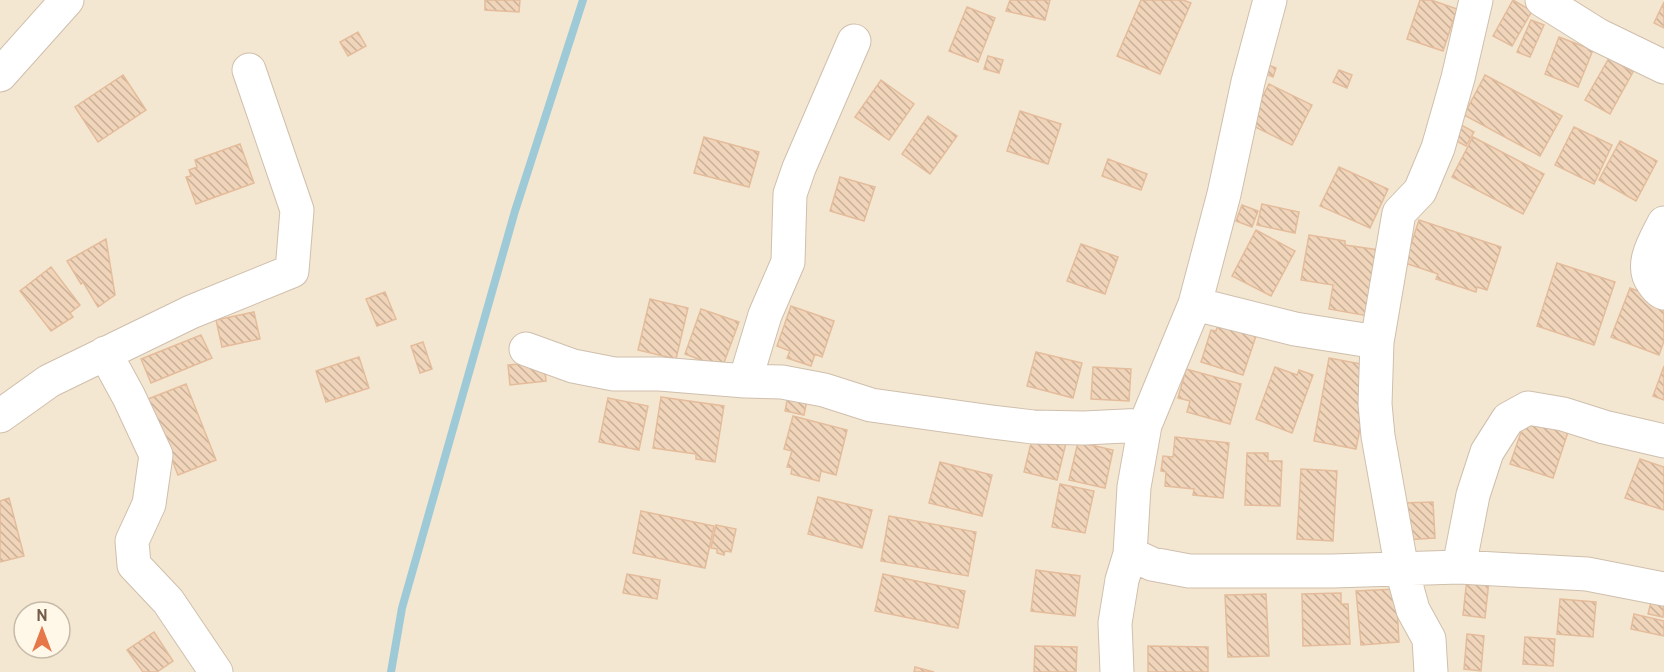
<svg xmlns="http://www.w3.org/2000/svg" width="1664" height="672" viewBox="0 0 1664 672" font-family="Overpass,sans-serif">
<defs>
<pattern id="building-back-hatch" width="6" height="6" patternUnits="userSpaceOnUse" patternTransform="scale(1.5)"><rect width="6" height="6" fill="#f1d5ba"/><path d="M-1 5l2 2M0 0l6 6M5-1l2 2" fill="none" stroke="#c8b099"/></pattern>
</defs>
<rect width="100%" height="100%" fill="#fcf4e3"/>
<path fill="#f4e7d1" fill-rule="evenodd" d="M0,0H1664V672H0ZM24,612H60V648H24Z"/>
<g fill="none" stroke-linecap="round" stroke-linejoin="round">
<path stroke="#9ecad7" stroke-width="8" d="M391,672L402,608L515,211L583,0"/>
</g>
<path fill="url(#building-back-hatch)" stroke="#e4bc9b" stroke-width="1.5" d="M485,0H520L519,12L485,10Z
M1010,0H1050L1045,20L1006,11Z
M1141,0H1183L1191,3L1160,74L1117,56Z
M1420,0H1431L1457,9L1443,51L1407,39Z
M1513,0L1532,11L1512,46L1493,36Z
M1664,2V28L1654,23Z
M967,7L995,18L978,62L949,51Z
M1531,20L1544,25L1530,57L1517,52Z
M358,32L366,46L348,56L340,42Z
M1559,37L1593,50L1578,87L1545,74Z
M988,56L1003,60L999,73L984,69Z
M1609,58L1633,72L1610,114L1585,100Z
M1266,64L1276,68L1273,77L1264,73Z
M1339,70L1352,75L1347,88L1333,82Z
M123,75L146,110L98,142L75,107Z
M1485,75L1562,116L1540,156L1464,115Z
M881,80L914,104L889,140L855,117Z
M1269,84L1312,105L1292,145L1249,124Z
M1020,111L1061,124L1048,164L1007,151Z
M928,116L957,136L930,174L902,154Z
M1456,122L1474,132L1466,146L1447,136Z
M1574,127L1612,145L1594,184L1555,165Z
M704,137L759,152L749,187L694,173Z
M1473,137L1544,174L1523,214L1452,177Z
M1620,141L1657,161L1636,201L1599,180Z
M240,144L254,183L196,204L186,177L191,176L189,170L197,167L195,160Z
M1108,159L1147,174L1141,190L1102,176Z
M1339,167L1388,189L1370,228L1320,206Z
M840,177L875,187L864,221L830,211Z
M1262,204L1299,212L1295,233L1257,225Z
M1242,205L1258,211L1252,227L1236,221Z
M1419,220L1501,247L1487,290L1477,287L1476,292L1436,279L1438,274L1405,263Z
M1256,230L1295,251L1271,296L1232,276Z
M1309,235L1345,241V245L1379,250L1368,316L1329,309L1333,285L1301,280Z
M106,239L115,295L98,307L83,282L81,284L67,261Z
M1081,244L1118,257L1105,294L1067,281Z
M1557,263L1615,282L1594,345L1537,326Z
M51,267L80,305L70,313L73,317L51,331L20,291Z
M1630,288L1664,301V341L1659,355L1611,337Z
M385,292L396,319L377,326L366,299Z
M650,299L688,308L676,359L638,350Z
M791,306L834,321L822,357L815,354L811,366L787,358L790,351L777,346Z
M701,309L739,322L722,368L685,354Z
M254,312L260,339L222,347L216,320Z
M1219,321L1257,333L1243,375L1201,362L1211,330L1216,331Z
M201,335L212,358L151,383L141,359Z
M423,342L432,369L420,373L411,346Z
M1036,352L1082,363L1073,398L1027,386Z
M359,357L369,388L326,402L316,371Z
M1329,358L1372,366L1356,449L1314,441Z
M544,362L546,381L510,385L508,365Z
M1664,366V400L1653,396Z
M1093,367L1131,369L1129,401L1091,399Z
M1275,367L1297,375L1299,370L1313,375L1292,433L1256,419Z
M1186,369L1241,384L1230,424L1187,412L1190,401L1178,398Z
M186,384L216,460L178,475L148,399Z
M788,396L807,400L804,415L785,411Z
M661,397L724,406L715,462L696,459V454L653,448Z
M608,398L648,406L639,450L599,442Z
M793,416L847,430L836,475L821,471L819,481L791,474L792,468L787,467L792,451L784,449Z
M1526,418L1568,432L1553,478L1510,464Z
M1033,435L1066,443L1057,480L1024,472Z
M1175,437L1229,443L1223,498L1193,495L1194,489L1165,486L1166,472L1161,471L1163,456L1173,457Z
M1078,442L1113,450L1105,488L1069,480Z
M1247,453H1268V461H1282L1280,506L1245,505Z
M1640,459L1664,467V510L1625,498Z
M940,462L992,475L982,516L929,503Z
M1301,469L1337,471L1333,541L1297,539Z
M1060,484L1094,491L1085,533L1052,527Z
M818,497L872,510L862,548L808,534Z
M9,498L24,556L0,562V501Z
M1433,502L1435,538L1404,540L1402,503Z
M641,511L714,526L705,568L633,553Z
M889,516L976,532L968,576L881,561Z
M716,525L736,529L731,552L725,551L724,555L717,553V549L711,548Z
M1036,570L1080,576L1075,616L1031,611Z
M627,574L660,580L657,599L623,593Z
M883,574L965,591L958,628L875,611Z
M1467,578L1489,581L1485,618L1463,615Z
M1396,589L1399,642L1361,645L1356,591Z
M1341,593V604H1348L1350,644L1303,646L1302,594Z
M1266,594L1269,656L1228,657L1225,595Z
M1560,599L1596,602L1593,637L1557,634Z
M1651,602L1664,604L1663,617L1648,614Z
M1634,614L1664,621V636L1631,629Z
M154,632L173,661L157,672H143L127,650Z
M1467,634L1484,636L1481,671L1464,669Z
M1525,637L1555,639L1553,666L1523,664Z
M1035,646L1077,647L1076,672H1034Z
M1148,646L1208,647V672H1148Z
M915,667L934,672H914Z"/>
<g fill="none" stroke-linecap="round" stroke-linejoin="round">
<g stroke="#cfbfad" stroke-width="35">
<path id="minor" d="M1542,0L1598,35L1664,67
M0,75L67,0
M1664,223C1655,241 1639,265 1653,283C1657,288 1658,291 1664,293
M1195,304L1295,329L1377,342
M526,349L573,366L614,374H660L745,381L782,382L824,390L871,405L992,422L1033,427L1084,428L1145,425
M105,353L129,397L156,455L149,504L132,541L134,565L168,601L216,672
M745,381L765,315L788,262L790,194L799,168L854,41
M0,416L49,381L191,312L292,271L297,210L249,70
M1130,554L1152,564L1189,571H1333L1459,567L1587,574L1664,589
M1459,567L1473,495L1487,452L1508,419L1528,408L1563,414L1604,427L1664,441
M1117,672L1115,623L1122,580L1130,554L1134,487L1145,425L1195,304L1224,194L1248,82L1270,0
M1431,672L1429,639L1413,610L1402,570L1378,436L1375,404L1377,342L1399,213L1420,191L1438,148L1458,78L1476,0"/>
</g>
<use href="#minor" stroke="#fff" stroke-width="33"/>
</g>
<g transform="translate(42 630)"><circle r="28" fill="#fff8e9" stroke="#c7baa9" stroke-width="1.5"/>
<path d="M0-4.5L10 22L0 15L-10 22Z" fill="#e67748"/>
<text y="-9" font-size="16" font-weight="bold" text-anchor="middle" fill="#745c49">N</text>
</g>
</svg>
